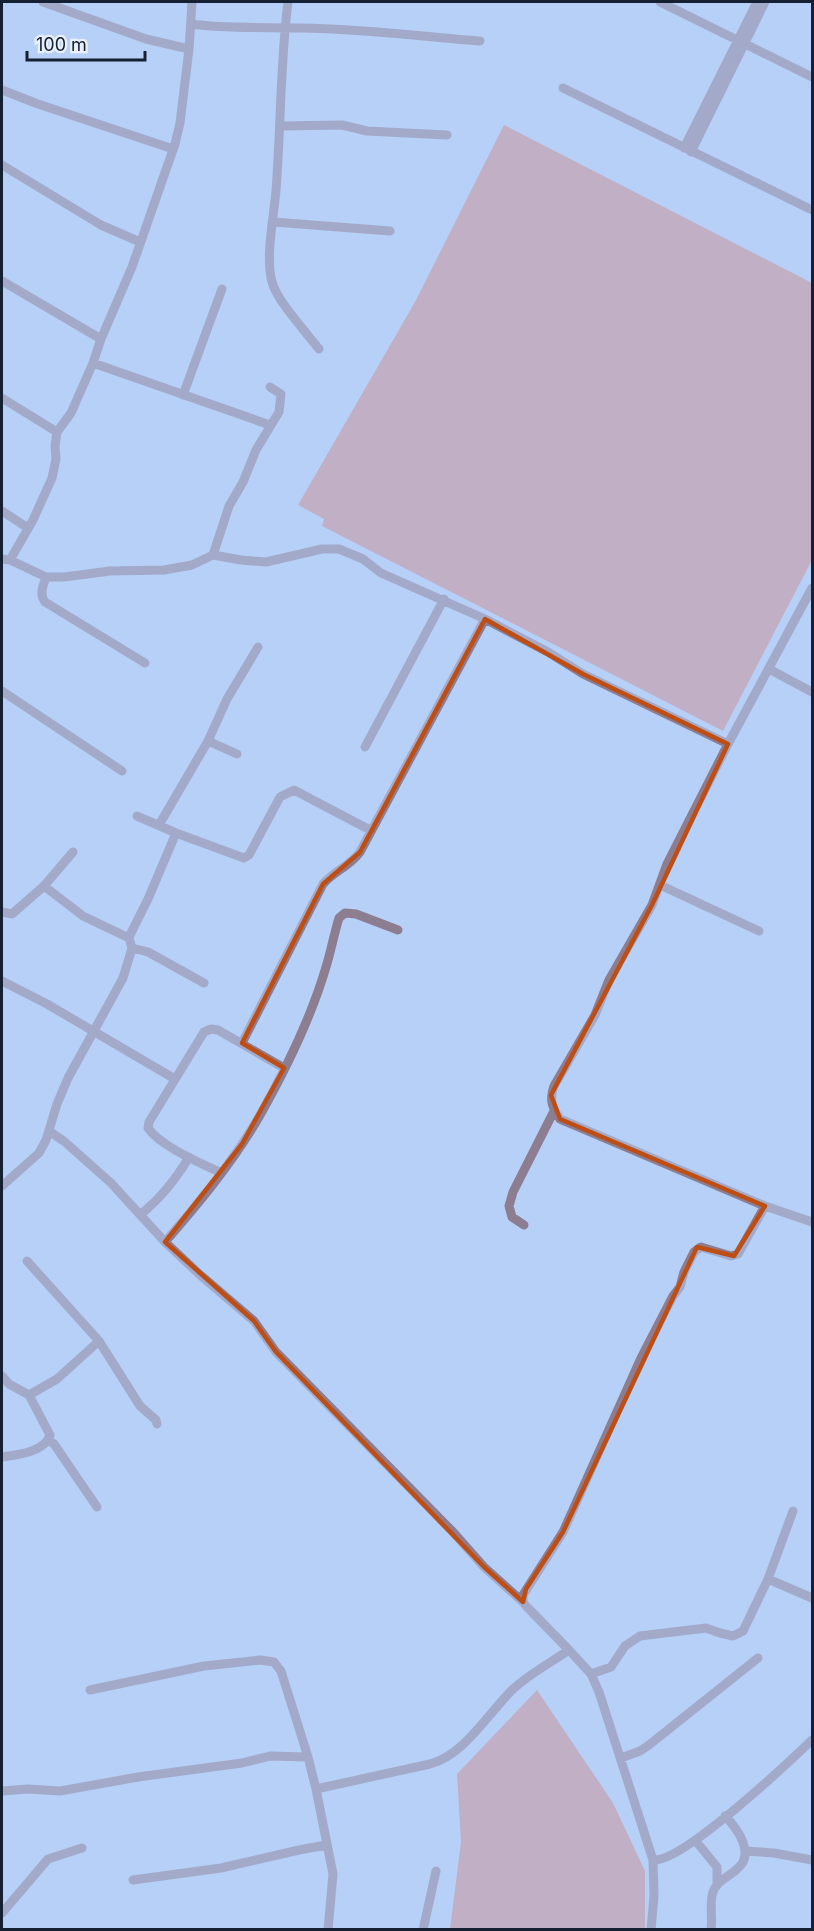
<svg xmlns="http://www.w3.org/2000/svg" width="814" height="1931" viewBox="0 0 814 1931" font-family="Inter,sans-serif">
<rect width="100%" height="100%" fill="#b7d0f8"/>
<path fill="#cf8888" d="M504,125L812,283V560L723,731L322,526L324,519L298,505L415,302Z
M537,1690L613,1803L645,1871V1929H450L461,1842L457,1774Z"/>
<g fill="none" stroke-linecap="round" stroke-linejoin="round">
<path stroke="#8d7d91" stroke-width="9" d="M43,2L146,39L189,49
M192,2L189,49L180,123L175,144L132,267L101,339L93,363L270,425
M288,2C280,64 281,127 276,190C274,217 265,256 272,282C277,301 306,332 319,349
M660,2L812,77
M191,24C228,29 264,27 301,28C361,29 420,36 480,41
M563,88L812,210
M2,90L38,104L173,149
M281,126L342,125L367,131L447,135
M684,148L757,2
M691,152L765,2
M2,165L101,225L140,242
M274,222L390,231
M2,281L101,339
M183,395L222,289
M2,398L57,432L71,413L93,363
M2,511L28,528
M213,555L229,506L243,482L256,450L279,412L281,394L270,387
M2,559L10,560L46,577H64L110,571L164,570L192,565L213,555L241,560L266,562L322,549H339L363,559L381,573L485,619L548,652L583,674L728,744
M10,560L33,520L52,478L56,459L55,446L57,432
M46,577C43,586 39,594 45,602L145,663
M812,588L728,744L667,864L652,905L609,980L595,1015L554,1086C549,1099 552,1108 560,1119L765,1206L812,1222
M769,669L812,692
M2,691L122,771
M208,741L237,754
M365,747L444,599
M137,816L176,833L244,858L249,855L280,797L294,790L370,830
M159,825L208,741L227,699L258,647
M660,885L759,931
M44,886L73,852
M2,912L12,914L44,886L83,916L129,938
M132,948L148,952L204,983
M2,981L47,1004L175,1079
M242,1043L323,884C334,871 349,867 360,852L485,619
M49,1131L65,1142L111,1183L165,1242L199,1274L254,1321L276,1352L453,1532L484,1567L523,1602
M221,1173C201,1163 160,1146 148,1128L149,1122L204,1032L211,1029L218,1030L284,1068
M2,1186L39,1153L46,1140L57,1104L68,1078L123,978L132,948L129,938L131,933L148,899L176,833
M141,1214C161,1198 176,1179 189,1157
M524,1225L512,1217L509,1206L513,1192L554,1111
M165,1242C199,1203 233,1162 259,1117C285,1071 311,1018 326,967C331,951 334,934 339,918L345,913L356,914L398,930
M27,1261L99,1341L140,1406L156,1420L157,1424
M2,1376L9,1384L29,1395L50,1435C45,1452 17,1455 2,1457
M29,1395L57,1379L99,1341
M48,1440L54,1444L97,1507
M768,1579L812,1598
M569,1650L527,1607L523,1602V1595L563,1532L641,1358L673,1296L680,1287L684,1272L694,1252L701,1247L731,1256L738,1254L765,1206
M591,1674L611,1667L625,1646L640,1636L706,1628L720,1633L733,1636L743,1631L768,1579L793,1511
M90,1690L204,1666L260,1660L274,1662L281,1671L308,1757L316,1789
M621,1758L640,1751L649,1745L758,1658
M2,1791L28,1789L60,1791L138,1777L242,1763L270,1756L308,1757
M695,1840L717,1867V1885
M745,1851L774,1853L812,1860
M653,1860C682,1863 788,1763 812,1740
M133,1880L221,1868L299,1850L326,1845
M2,1913L48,1859L82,1848
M328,1930L333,1874L316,1789L430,1764C464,1755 488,1714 512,1690C529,1674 550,1663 569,1650L591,1674L599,1692L653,1860L654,1896L651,1930
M423,1930L436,1871
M711,1930C713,1917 709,1903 713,1892C717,1880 729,1877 737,1869C756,1854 737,1828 725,1816"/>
</g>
<path d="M0 0H814V1931H0ZM485,619L583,674L728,744L652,905L551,1095L560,1119L765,1206L734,1256L697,1247L563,1532L526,1589L523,1602L484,1567L276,1352L254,1321L165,1242L242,1144L284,1068L242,1043L323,884L360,852Z" fill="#b7d0f8" fill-opacity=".55" fill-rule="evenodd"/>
<path fill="none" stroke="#be4e14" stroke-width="4.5" stroke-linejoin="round" d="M485,619L583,674L728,744L652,905L551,1095L560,1119L765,1206L734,1256L697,1247L563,1532L526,1589L523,1602L484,1567L276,1352L254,1321L165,1242L242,1144L284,1068L242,1043L323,884L360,852Z"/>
<rect width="814" height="1931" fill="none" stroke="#152033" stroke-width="6"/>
<path d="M27 51v9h118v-9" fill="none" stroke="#152033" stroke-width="3"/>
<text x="36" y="51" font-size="18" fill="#152033" stroke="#e9f0fa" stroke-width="4.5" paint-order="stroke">100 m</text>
</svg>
